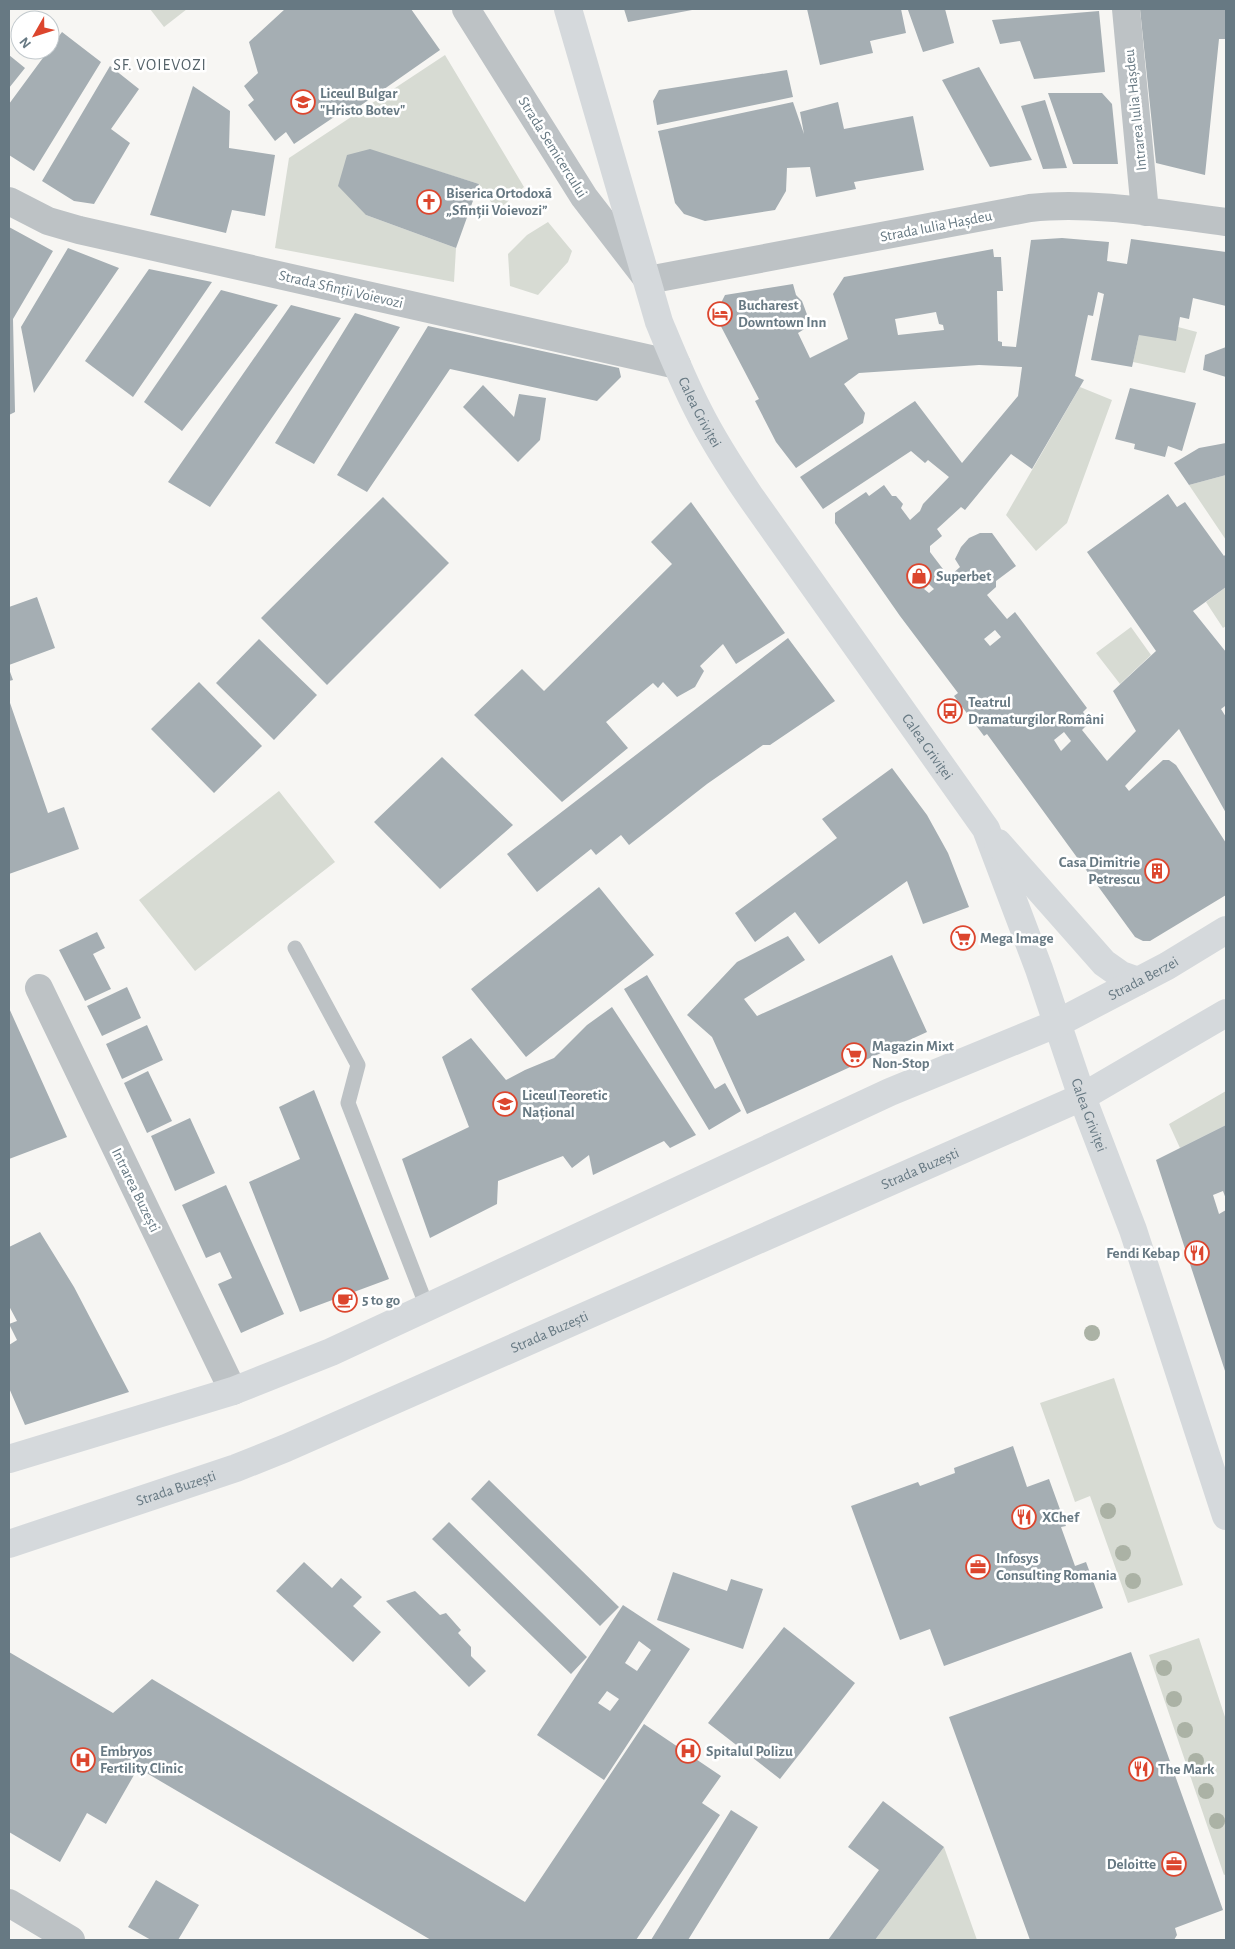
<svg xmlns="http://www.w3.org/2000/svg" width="1235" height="1949" viewBox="0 0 1235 1949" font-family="'Alegreya Sans',sans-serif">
<rect width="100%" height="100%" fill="#f7f6f3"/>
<path fill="#d7dbd3" d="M150,9H187L164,27Z
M445,55L524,187L497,211L479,184L370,150L366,215L456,248L454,282L275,248L289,158Z
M548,222L572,251L568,262L538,295L510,286L508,254L527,235Z
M1178,327L1197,332L1185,373L1133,362L1139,335Z
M1080,387L1112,400L1067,523L1036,551L1006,515Z
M1226,475V540L1189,485Z
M1226,587V626L1223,628L1206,602Z
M1131,627L1151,655L1120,684L1096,653Z
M279,791L335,862L195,971L139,900Z
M1226,1091V1125L1180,1148L1169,1124Z
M1114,1378L1183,1585L1128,1603L1090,1496L1075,1502L1040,1403Z
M1199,1638L1226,1720V1874L1224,1875L1149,1655Z
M944,1847L977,1940H875Z"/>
<path fill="#a5aeb3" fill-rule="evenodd" d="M285,9H411L440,50L347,115L343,111L294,144L286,132L275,141L248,105L254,100L244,86L258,73L249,42Z
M624,9H692V10L628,22Z
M807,9H901L906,33L870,41L873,53L820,65Z
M914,9H945L954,43L923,52L908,10Z
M1140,9H1226V39H1219L1205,175L1156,163Z
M1099,11L1105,72L1034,79L1020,41L1000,44L992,20Z
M62,32L101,62L34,171L9,155V104Z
M9,55L25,68L9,88Z
M110,66L139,89L111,129L130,143L94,204L74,201L42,181Z
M979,67L1032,160L990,167L942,80Z
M787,70L793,97L657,125L653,101L659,90Z
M193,86L230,111L229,148L275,155L265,216L232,210L226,233L150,215Z
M1048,93H1102L1112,104L1118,164H1073Z
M1045,100L1067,168L1043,169L1021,106Z
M793,102L804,134L800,112L838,102L844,129L913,116L924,170L854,182L856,189L816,197L810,167L787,168L786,191L775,210L705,221L684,214L675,203L658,131Z
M370,149L479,184L456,248L366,215L338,186L347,155Z
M9,227L53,251L13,319L15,412L9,415Z
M1062,238L1109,242L1107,261L1127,264L1131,239L1226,252V306L1193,298L1189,319L1180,317L1176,341L1139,335L1132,367L1091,360L1104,294L1098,292L1093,316L1088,315L1075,376L1084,380L1032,469L1011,454L965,510L961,507L937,529L942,536L930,546V552L949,577L960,567L955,559L961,547L969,538L980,533H992L1016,566L996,581V587L987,595L1007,619L1015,612L1087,708L1083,712L1090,722L1082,730L1107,761L1136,731L1113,691L1156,651L1087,552L1168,494L1177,507L1185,502L1224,556L1226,554V587L1193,611L1226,652V708L1225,706L1221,709L1226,717V813L1179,729L1125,786L1129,791L1163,760H1169L1176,765L1226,843V895L1150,941H1143L1135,937L987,734L984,736L954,696L958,693L900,616L835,523V513L866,492L869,496L884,485L892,496H896L903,504L901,508L910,520L920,511L923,504L949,477L928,460L925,463L911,451L823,509L800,477L915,401L962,463L1018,396L1022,367L979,365L859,373L844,384L865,413L863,423L796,468L776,442L755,401L759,399L715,315L725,295L793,284L796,295L802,301L809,320L806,328L798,333L810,358L848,339L833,294L844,277L993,249L994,257H1001L1003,291H997L998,341L1002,342V346L1016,347L1031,240ZM936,312L939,324L943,325L944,330L898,335L895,319ZM929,584L934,589L929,593L924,589ZM995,630L1001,637L990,646L984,639ZM1064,732L1071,741L1061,751L1054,740Z
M68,248L119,268L34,393L21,327Z
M149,269L212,282L133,397L85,361Z
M221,290L278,305L182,431L144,402Z
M291,305L341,318L210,507L168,482Z
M355,313L400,327L314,464L275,443Z
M428,326L619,368L621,377L597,401L450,369L367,492L337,475Z
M1226,347V377L1203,370L1205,355Z
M483,385L514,417L519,394L546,398L540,440L518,462L463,407Z
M1130,388L1196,403L1182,451L1168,446L1165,457L1134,449L1135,444L1115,439Z
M1226,443V475L1189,485L1174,463L1199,448Z
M383,497L449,563L327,685L261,618Z
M691,502L785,633L736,664L723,644L700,666L704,671L695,687L677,697L663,682L658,688L653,683L606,722L628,748L562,802L474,715L522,669L544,691L672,564L651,542Z
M37,597L55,648L9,665V607Z
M788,638L835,701L770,745H763L707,784L629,845L621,835L596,855L591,849L537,892L507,854Z
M259,639L317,695L274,740L216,683Z
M9,669L13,680L9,681Z
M199,682L262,746L214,793L151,729Z
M9,700L48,813L64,807L79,849L9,874Z
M442,757L513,825L440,889L374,822Z
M892,768L927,815L948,853L969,907L923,924L907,881L819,944L795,912L755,942L735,913L837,838L822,819Z
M599,887L654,955L526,1057L471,989Z
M97,932L105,948L93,954L111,989L85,1001L59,950Z
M788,936L805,960L744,999L757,1016L892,955L927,1032L747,1114L712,1037L687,1015L737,962Z
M647,975L715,1089L725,1083L741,1111L709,1130L624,989Z
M127,987L141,1018L102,1036L87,1006Z
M612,1007L696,1135L670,1148L664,1141L593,1175L589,1155L572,1168L563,1156L498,1181L497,1204L430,1238L402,1159L469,1127L442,1057L471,1038L506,1080L525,1070L554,1058L587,1025Z
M9,1008L67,1137L9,1159Z
M147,1025L163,1060L122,1079L106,1044Z
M148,1071L172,1121L147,1133L124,1083Z
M314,1090L389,1279L300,1312L249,1182L300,1159L279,1107Z
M190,1118L215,1173L175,1191L151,1136Z
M1226,1125V1199L1223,1191L1213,1195L1219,1214L1226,1210V1374L1156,1160Z
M226,1185L284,1314L241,1333L218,1284L232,1278L220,1252L206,1258L182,1205Z
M40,1232L74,1287L129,1392L25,1425L9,1388V1345L17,1340L9,1324L17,1321L9,1306V1247Z
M1013,1446L1027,1487L1049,1479L1066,1526L1061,1527L1075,1566L1086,1562L1103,1608L944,1666L930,1629L900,1640L851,1506L918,1482L920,1486L955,1473L954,1468Z
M489,1480L619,1607L600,1626L471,1499Z
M449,1522L587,1657L571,1674L432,1539Z
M304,1562L332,1588L341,1578L362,1597L353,1606L381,1632L353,1662L276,1591Z
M673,1572L727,1591L731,1579L763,1589L743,1649L657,1620Z
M415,1591L440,1615L446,1613L461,1630L458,1633L471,1647V1656L486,1671L469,1687L386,1601Z
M623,1605L690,1649L604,1780L537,1735ZM639,1641L651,1650L637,1671L625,1663ZM607,1691L619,1699L610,1711L598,1703Z
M784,1627L855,1683L780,1779L708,1723Z
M9,1652L113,1713L152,1679L525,1902L644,1724L721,1776L702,1803L720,1815L636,1940H431L138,1768L106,1824L87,1813L60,1862L9,1832Z
M1131,1652L1223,1910L1175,1928L1177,1935L1174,1940H1030L949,1717Z
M883,1801L944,1847L875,1940H828L879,1870L848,1847Z
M731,1810L758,1827L688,1940H651Z
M156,1880L199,1905L178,1940H151L128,1927Z"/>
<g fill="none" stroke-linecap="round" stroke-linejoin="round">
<path stroke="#bdc2c5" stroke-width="15" d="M295,948L358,1065L348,1103L427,1307"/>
<path stroke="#bdc2c5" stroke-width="28" d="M466,9L584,197L648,280L1030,208C1093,201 1163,214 1226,222
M1126,9L1145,212
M9,201L48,221L79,230L677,365
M39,988L233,1391"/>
<path stroke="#bdc2c5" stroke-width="28" d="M9,1903L71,1940"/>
<g stroke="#d5d9dc" stroke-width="28">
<path id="s1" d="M568,9L659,322C671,351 683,381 698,410C713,440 731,468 750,496L986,829L1039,969L1082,1097L1133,1230L1226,1516"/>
<path d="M998,843L1104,963L1121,975L1138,981"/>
<path id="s2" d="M9,1459L233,1391L331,1352L890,1092L1058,1023L1167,966L1226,930"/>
<path id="s3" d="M9,1544L236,1468L286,1448L1082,1097L1226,1013"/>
</g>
</g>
<g fill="#abb2a5">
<circle cx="1092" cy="1333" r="8"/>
<circle cx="1108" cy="1511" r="8"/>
<circle cx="1123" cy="1553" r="8"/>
<circle cx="1133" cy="1581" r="8"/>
<circle cx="1164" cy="1668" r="8"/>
<circle cx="1174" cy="1699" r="8"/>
<circle cx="1185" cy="1730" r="8"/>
<circle cx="1196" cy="1761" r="8"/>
<circle cx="1206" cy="1791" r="8"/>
<circle cx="1217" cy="1821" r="8"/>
</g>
<defs>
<g id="school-ring" transform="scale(1.25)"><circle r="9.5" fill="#fff" stroke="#dc462e" stroke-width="1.5"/><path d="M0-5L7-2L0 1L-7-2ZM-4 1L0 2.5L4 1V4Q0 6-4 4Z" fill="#dc462e"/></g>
<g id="church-ring" transform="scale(1.25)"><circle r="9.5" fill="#fff" stroke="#dc462e" stroke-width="1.5"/><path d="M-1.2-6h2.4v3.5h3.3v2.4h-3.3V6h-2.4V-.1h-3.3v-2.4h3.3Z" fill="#dc462e"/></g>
<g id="hotel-ring" transform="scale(1.25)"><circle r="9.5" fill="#fff" stroke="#dc462e" stroke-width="1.5"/><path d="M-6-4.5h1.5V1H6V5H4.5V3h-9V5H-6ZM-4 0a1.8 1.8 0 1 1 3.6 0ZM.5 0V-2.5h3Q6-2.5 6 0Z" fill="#dc462e"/></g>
<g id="shop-ring" transform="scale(1.25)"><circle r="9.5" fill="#fff" stroke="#dc462e" stroke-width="1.5"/><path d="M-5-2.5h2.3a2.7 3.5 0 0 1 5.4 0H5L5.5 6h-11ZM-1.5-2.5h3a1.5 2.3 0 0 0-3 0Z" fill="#dc462e"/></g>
<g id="bus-ring" transform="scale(1.25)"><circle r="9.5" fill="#fff" stroke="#dc462e" stroke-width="1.5"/><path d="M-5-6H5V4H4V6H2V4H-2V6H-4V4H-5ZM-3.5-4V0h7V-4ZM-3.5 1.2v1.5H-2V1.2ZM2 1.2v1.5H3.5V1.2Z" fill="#dc462e"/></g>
<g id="building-ring" transform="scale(1.25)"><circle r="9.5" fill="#fff" stroke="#dc462e" stroke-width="1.5"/><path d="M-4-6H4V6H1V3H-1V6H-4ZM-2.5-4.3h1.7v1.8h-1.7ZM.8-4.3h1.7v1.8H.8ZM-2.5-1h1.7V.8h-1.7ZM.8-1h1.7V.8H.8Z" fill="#dc462e"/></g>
<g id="supermarket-ring" transform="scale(1.25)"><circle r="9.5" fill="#fff" stroke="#dc462e" stroke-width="1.5"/><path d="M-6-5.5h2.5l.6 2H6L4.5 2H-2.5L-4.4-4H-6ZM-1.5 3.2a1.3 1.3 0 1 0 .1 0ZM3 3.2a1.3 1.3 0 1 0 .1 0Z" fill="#dc462e"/></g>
<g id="restaurant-ring" transform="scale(1.25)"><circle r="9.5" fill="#fff" stroke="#dc462e" stroke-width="1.5"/><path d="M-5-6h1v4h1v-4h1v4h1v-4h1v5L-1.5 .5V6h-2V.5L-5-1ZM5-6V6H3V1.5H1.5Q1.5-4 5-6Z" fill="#dc462e"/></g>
<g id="cafe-ring" transform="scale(1.25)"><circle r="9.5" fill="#fff" stroke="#dc462e" stroke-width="1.5"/><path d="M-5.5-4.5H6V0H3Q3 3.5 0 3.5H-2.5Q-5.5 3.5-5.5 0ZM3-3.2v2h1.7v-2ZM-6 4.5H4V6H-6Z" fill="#dc462e"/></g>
<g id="office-ring" transform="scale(1.25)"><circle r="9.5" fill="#fff" stroke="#dc462e" stroke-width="1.5"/><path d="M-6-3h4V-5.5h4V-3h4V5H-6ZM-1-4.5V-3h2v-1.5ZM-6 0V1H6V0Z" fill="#dc462e"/></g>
<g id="hospital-ring" transform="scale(1.25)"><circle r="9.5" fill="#fff" stroke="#dc462e" stroke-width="1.5"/><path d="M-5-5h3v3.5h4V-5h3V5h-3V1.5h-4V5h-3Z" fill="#dc462e"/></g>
</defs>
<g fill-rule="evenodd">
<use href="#school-ring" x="303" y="102"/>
<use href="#church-ring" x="429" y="202"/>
<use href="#hotel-ring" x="720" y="314"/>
<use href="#shop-ring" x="919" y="576"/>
<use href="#bus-ring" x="950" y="711"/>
<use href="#building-ring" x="1157" y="871"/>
<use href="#supermarket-ring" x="963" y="938"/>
<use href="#supermarket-ring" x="854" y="1055"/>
<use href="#school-ring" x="505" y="1104"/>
<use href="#restaurant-ring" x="1197" y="1253"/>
<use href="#cafe-ring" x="345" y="1300"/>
<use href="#restaurant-ring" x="1024" y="1517"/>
<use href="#office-ring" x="978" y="1567"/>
<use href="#hospital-ring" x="688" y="1751"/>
<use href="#hospital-ring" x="83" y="1760"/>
<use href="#restaurant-ring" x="1141" y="1769"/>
<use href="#office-ring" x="1174" y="1864"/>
</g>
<g text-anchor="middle" stroke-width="5" stroke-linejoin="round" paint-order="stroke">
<g font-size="15" font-weight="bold" fill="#677983" stroke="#fff" text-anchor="start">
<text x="320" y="98">Liceul Bulgar<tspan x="320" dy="17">"Hristo Botev"</tspan></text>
<text x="446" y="198">Biserica Ortodoxă<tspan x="446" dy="17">„Sfinții Voievozi”</tspan></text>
<text x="738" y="310">Bucharest<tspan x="738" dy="17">Downtown Inn</tspan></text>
<text x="936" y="581">Superbet</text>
<text x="968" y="707">Teatrul<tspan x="968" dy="17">Dramaturgilor Români</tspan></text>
<text x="1140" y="867" text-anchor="end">Casa Dimitrie<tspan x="1140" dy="17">Petrescu</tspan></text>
<text x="980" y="943">Mega Image</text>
<text x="872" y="1051">Magazin Mixt<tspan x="872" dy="17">Non-Stop</tspan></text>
<text x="522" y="1100">Liceul Teoretic<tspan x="522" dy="17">Național</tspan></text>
<text x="1180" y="1258" text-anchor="end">Fendi Kebap</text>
<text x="362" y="1305">5 to go</text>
<text x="1042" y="1522">XChef</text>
<text x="996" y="1563">Infosys<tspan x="996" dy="17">Consulting Romania</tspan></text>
<text x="100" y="1756">Embryos<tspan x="100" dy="17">Fertility Clinic</tspan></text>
<text x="706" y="1756">Spitalul Polizu</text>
<text x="1158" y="1774">The Mark</text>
<text x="1156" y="1869" text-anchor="end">Deloitte</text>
</g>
<g font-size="15" fill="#677983" stroke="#fff">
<text transform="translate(1135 110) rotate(-96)" y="5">Intrarea Iulia Hașdeu</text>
<text transform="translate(553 147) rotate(58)" y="5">Strada Semicercului</text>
<text transform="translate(936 226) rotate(-11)" y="5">Strada Iulia Hașdeu</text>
<text transform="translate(341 289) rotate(13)" y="5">Strada Sfinții Voievozi</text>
<text dy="5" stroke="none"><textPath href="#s1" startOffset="425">Calea Griviței</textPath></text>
<text dy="5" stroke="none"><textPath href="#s1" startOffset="830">Calea Griviței</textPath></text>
<text dy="5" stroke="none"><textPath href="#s2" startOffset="1234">Strada Berzei</textPath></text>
<text dy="5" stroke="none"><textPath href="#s1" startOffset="1235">Calea Griviței</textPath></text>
<text dy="5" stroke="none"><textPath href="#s3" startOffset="986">Strada Buzești</textPath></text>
<text transform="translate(136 1190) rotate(64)" y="5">Intrarea Buzești</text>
<text dy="5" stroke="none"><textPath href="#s3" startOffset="581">Strada Buzești</textPath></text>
<text dy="5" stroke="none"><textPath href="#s3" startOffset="176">Strada Buzești</textPath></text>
</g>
<g font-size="16" letter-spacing="1" fill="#546269" stroke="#fff">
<text x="160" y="70">SF. VOIEVOZI</text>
</g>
</g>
<rect width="1235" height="1949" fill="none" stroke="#677983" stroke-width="20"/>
<g transform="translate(35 35) rotate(231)"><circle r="24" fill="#ffffff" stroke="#c2c9cd"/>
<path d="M0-4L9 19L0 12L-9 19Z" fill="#dc462e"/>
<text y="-8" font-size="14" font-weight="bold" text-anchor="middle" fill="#677983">N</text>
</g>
</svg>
